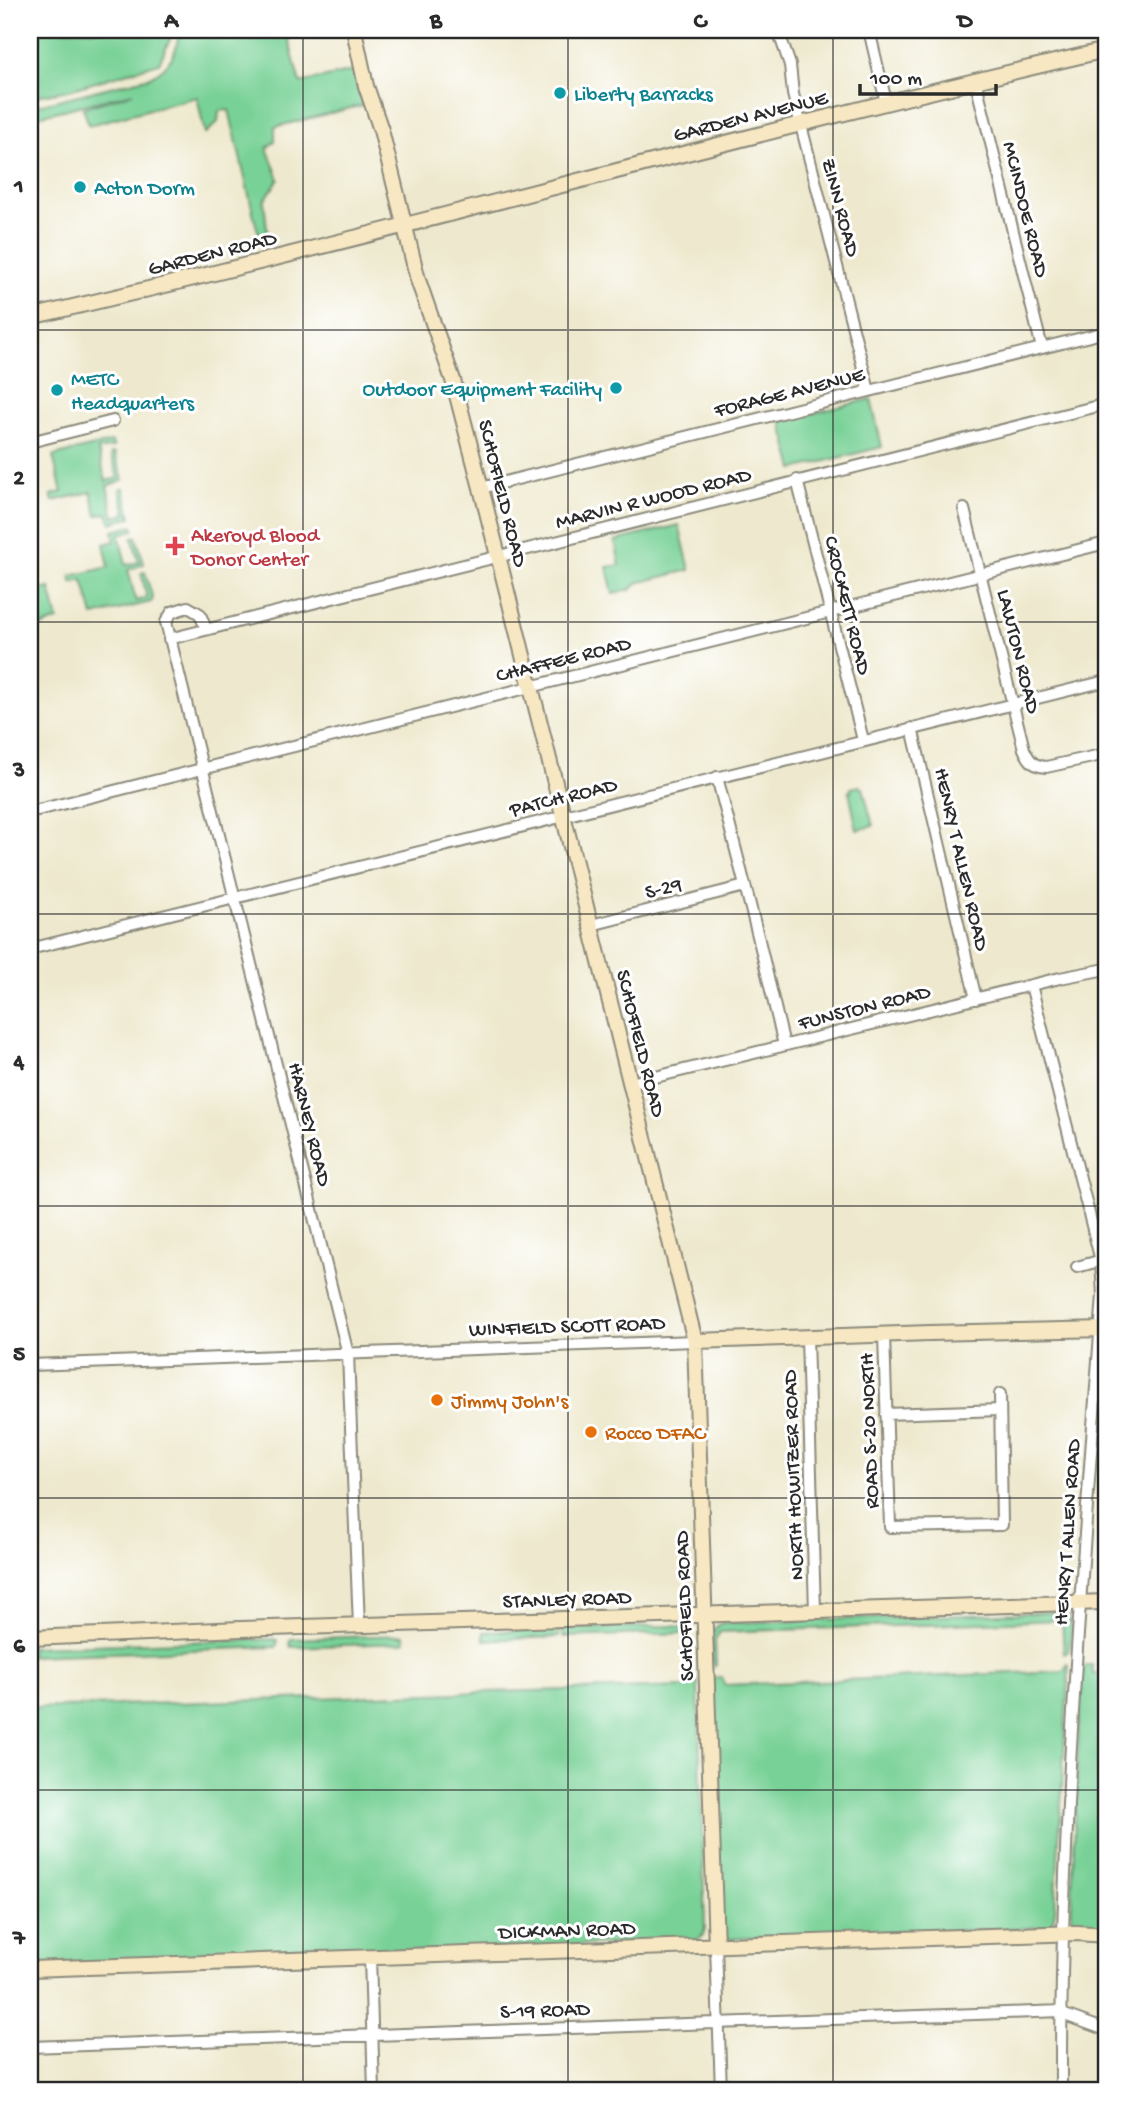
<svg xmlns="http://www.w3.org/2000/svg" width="1136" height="2121" viewBox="0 0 1136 2121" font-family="'Gochi Hand',sans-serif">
<rect width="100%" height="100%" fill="#fff"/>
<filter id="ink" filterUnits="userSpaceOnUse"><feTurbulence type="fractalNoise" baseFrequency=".0143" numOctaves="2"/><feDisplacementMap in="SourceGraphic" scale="14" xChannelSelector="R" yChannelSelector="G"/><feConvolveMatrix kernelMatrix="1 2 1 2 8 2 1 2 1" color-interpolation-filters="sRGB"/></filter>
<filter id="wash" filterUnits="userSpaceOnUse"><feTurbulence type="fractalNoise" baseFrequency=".00686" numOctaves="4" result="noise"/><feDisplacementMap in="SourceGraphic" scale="28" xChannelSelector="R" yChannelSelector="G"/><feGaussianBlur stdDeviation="1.57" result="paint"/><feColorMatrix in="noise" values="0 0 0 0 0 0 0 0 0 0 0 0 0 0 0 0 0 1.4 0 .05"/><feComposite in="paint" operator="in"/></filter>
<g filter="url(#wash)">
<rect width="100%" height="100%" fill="#eee9ce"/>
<path fill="#78d196" stroke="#527e60" stroke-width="2" d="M39,30H168L171,37L159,63L69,90L30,97V33Z
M178,30H286L300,83L353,71L363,105L275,127V141L267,148L279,179L264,201L269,247H264L256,225L229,110L219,111L218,122L205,134L197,97L89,125L83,108L133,93L30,118V107L150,77C170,67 179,52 178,30Z
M871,399L882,447L794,469L781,421Z
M112,442L114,447L98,450L106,481L118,478L111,454L115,453L123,480L107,486L114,517L126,514L120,489L124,488L131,517L111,523L108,513L97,515L91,492L53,501L51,495L62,492L53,456Z
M679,525L690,570L637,583L632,589L613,594L607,567L620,565L615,541Z
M133,526L134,530L119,534L126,565L139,562L132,537L136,536L144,564L128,570L136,601L147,598L141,573L145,572L153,599L151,602L93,616L83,580L72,583L71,576L109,567L104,544L115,541L113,531Z
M50,588L58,620L30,631V597L35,595L34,591Z
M860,786L861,788H863L873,826L857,830L849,791H851V788Z
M1057,1612L1068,1616C1073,1626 1072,1644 1067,1653H1064L1062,1620L720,1632L715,1640L716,1665L713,1667C712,1651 705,1631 722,1623Z
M672,1626L686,1628L687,1633L563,1637V1629Z
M559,1629V1637L484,1640V1632Z
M402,1635L404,1636L405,1641L401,1643L291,1647L289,1643L291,1639Z
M275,1639L278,1641L276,1647L30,1656V1647Z
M1067,1664L1069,1666L1055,1912L1051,1927L727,1939L721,1931L713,1678L722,1677L724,1685L1064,1671Z
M1086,1665H1092L1093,1674H1106V1928L1079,1925L1071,1919L1081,1670Z
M689,1677L696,1678L698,1684L705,1928L703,1935L697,1941L40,1965L30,1956V1700L31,1708L485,1692L689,1687Z"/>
</g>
<g filter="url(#ink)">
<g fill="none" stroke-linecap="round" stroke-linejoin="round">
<g stroke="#8c8a7c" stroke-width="14">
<path id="street" d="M869,30L886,102
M779,33L790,65L793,94L869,391
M975,79L1042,348
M30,440H38L113,421
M797,480L863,740
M481,488L1106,332
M964,509L1024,749C1029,760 1033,766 1046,767L1106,754
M206,629L200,614L188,607L172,612L166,622L348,1354L359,1626
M169,639L1106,404
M912,728L976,999
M717,777L758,936L784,1045
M30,812L1106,543
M591,925L745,886
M30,949L1106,681
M1031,985L1101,1261L1103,1295C1083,1560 1060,1825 1061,2091
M631,1083L1060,978L1106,969
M1077,1267L1106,1259
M884,1334L890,1527L1002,1525L1000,1394
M807,1337L815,1611
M30,1365L695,1341
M886,1414L1000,1410
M716,1946L721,2091
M370,1957L374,2091
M1062,2014L1106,2030
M30,2047L1062,2011
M1030,2091H1062"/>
</g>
<g stroke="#8c8a7c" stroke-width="18">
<path id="secondary" d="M354,30L366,86L381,130L418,280L453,380L481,488L695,1341L716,1946
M30,317C390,234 746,133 1106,50
M695,1341L930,1333L1106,1329
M30,1638L241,1629L1106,1602
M30,1969L1077,1933L1106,1935"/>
</g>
<use href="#street" stroke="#fff" stroke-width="10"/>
<use href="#secondary" stroke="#f7e8c3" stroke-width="14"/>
</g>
</g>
<path fill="none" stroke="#2b2b2b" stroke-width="2" stroke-opacity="0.55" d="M303,30V2091M568,30V2091M833,30V2091M30,330H1106M30,622H1106M30,914H1106M30,1206H1106M30,1498H1106M30,1790H1106"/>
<g fill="#0f9aa8" stroke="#fff" stroke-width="2.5">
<circle cx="560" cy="93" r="7"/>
<circle cx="80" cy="187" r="7"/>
<circle cx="616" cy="388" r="7"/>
<circle cx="57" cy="390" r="7"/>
</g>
<path fill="#e0444e" stroke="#fff" stroke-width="2.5" d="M171.5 535.5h7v7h7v7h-7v7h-7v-7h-7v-7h7z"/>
<g fill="#e8710a" stroke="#fff" stroke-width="2.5">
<circle cx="437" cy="1400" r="7"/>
<circle cx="591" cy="1432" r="7"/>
</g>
<g text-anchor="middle" stroke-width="6" stroke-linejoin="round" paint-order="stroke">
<g font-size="21" fill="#0d838f" stroke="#fff" text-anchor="start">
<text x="574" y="100">Liberty Barracks</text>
<text x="94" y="194">Acton Dorm</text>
<text x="71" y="385">METC<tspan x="71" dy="24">Headquarters</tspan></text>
<text x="602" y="395" text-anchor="end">Outdoor Equipment Facility</text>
</g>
<g font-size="21" fill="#2b2b2b" stroke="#fff">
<text transform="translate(750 115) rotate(-14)" y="7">GARDEN AVENUE</text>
<text transform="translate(842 207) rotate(75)" y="7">ZINN ROAD</text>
<text transform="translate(1027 209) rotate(76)" y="7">MCINDOE ROAD</text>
<text transform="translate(212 252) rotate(-14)" y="7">GARDEN ROAD</text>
<text transform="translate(789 391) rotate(-14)" y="7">FORAGE AVENUE</text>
<text transform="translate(504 493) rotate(76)" y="7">SCHOFIELD ROAD</text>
<text transform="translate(653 497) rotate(-14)" y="7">MARVIN R WOOD ROAD</text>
<text transform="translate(849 605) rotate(76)" y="7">CROCKETT ROAD</text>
<text transform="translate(1020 651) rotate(76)" y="7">LAWTON ROAD</text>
<text transform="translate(563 658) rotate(-14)" y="7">CHAFFEE ROAD</text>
<text transform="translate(563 796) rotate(-14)" y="7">PATCH ROAD</text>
<text transform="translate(963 859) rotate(77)" y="7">HENRY T ALLEN ROAD</text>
<text transform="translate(663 887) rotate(-14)" y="7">S-29</text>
<text transform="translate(864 1006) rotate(-14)" y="7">FUNSTON ROAD</text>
<text transform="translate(642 1043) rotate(76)" y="7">SCHOFIELD ROAD</text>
<text transform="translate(311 1124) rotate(76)" y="7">HARNEY ROAD</text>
<text transform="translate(567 1325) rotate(-2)" y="7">WINFIELD SCOTT ROAD</text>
<text transform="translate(868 1431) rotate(-92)" y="7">ROAD S-20 NORTH</text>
<text transform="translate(792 1475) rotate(-92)" y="7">NORTH HOWITZER ROAD</text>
<text transform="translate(1066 1532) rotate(-86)" y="7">HENRY T ALLEN ROAD</text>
<text transform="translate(567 1598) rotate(-2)" y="7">STANLEY ROAD</text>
<text transform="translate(683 1606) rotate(-92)" y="7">SCHOFIELD ROAD</text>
<text transform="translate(567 1929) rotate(-2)" y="7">DICKMAN ROAD</text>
<text transform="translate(545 2009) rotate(-2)" y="7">S-19 ROAD</text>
</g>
<g font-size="21" fill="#be3a42" stroke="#fff" text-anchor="start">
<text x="191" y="541">Akeroyd Blood<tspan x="191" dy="24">Donor Center</tspan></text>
</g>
<g font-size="21" fill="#c56008" stroke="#fff" text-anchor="start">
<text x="451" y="1407">Jimmy John's</text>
<text x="605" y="1439">Rocco DFAC</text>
</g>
</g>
<rect width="1136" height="2121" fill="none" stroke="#fff" stroke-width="77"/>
<path d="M860 84v10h136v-10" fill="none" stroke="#2b2b2b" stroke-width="3.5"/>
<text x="870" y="84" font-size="21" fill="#2b2b2b" stroke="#ffffff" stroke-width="5" paint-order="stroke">100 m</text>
<rect x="38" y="38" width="1060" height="2044" fill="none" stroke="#2b2b2b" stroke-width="2.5"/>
<g font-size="23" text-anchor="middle" font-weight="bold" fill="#2b2b2b">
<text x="171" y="27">A</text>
<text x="436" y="27">B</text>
<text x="700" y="27">C</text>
<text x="965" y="27">D</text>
<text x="19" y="192">1</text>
<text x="19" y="484">2</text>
<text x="19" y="776">3</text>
<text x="19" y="1068">4</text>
<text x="19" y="1360">5</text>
<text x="19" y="1652">6</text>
<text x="19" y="1944">7</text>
</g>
</svg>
